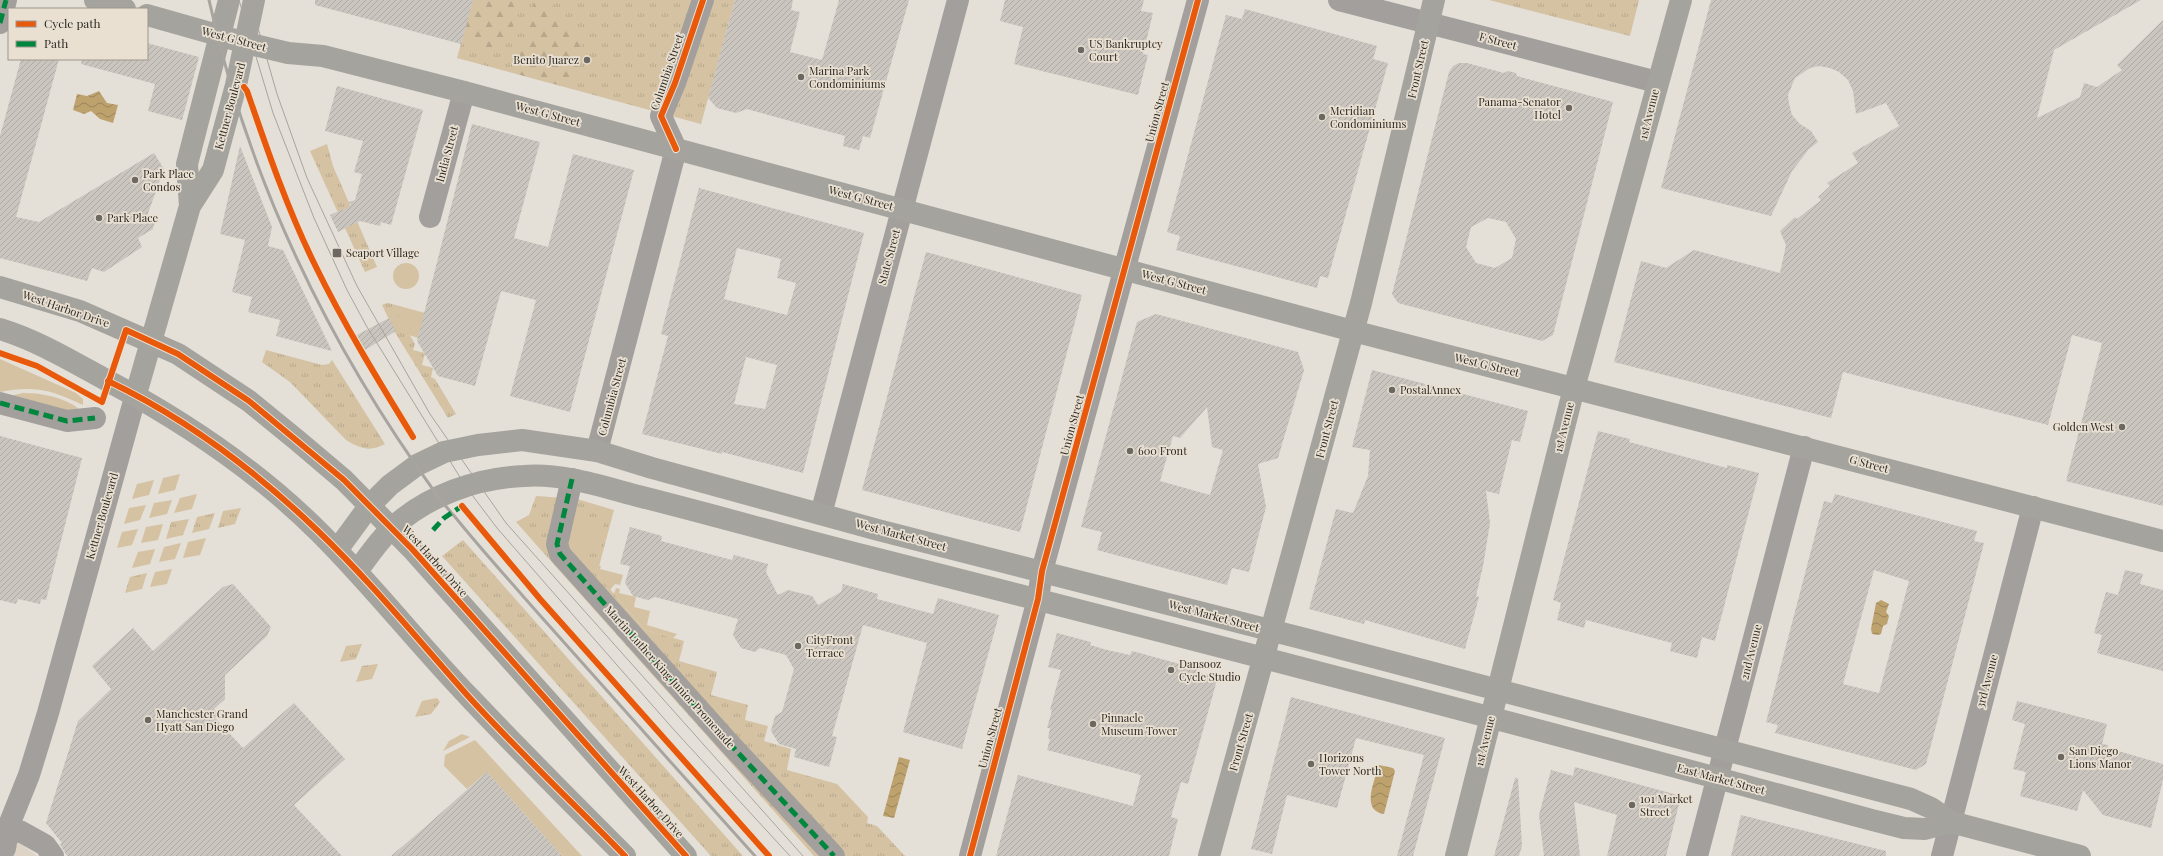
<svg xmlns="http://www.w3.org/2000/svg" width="2163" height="856" viewBox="0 0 2163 856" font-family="'Playfair Display',serif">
<defs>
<pattern id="grass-tufts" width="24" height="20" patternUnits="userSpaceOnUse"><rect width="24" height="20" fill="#d5c2a3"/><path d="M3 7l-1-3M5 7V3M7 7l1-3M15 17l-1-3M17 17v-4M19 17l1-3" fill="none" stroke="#b7a78c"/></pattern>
<pattern id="forest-firs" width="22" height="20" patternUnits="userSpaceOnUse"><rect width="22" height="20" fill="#d5c2a3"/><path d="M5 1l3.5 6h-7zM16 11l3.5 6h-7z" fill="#b7a78c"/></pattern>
<pattern id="water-waves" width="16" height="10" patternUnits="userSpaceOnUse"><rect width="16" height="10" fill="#bea26e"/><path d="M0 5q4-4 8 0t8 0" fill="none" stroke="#9b845a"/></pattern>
<pattern id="building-hatch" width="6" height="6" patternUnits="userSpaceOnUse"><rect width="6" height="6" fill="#cac6bf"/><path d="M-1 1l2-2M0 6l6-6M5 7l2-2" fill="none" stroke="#aeaaa4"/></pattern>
</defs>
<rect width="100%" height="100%" fill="#e4dfd7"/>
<path fill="#ddd4c5" d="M0,828L37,856H0Z"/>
<path fill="url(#grass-tufts)" d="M473,0H735L701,124L457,58Z
M1489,0H1639L1630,36Z
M327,144L333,166L377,267L365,272L310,151Z
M387,303L392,304L415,344L413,350L425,353L422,365L433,368L431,377L435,379L456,414L448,418L396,334L382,305Z
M266,350L322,365L329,364L332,360L385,444C370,452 361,449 346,440L290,382L262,362Z
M536,496L577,499L614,510L597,574L645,630L684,641L679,661L717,672L711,695L748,705L745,720L768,726L764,741L791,749L787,770L837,784L868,817L867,823L877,826L905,856H814L516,522L529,515Z
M241,508L235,524L218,528L223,511Z
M215,513L209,529L192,533L197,517Z
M189,519L183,535L166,539L171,522Z
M463,540L743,856H711L442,556Z
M147,573L142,589L125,593L130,577Z
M362,644L356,659L340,662L346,646Z
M378,664L372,679L356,682L362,666Z
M437,698L440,702L431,714L415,717L422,701Z"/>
<path fill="url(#forest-firs)" d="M473,0H520L509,42L488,58L487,51L463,37Z
M535,0H549C564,29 591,24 578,65C575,75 572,82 562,86L510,72L519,58Z"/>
<path fill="#d5c2a3" d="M393 276a13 13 0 1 1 26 0a13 13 0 1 1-26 0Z
M392,304L425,313L418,338L409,335Z
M0,359L76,393L83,399V405C53,390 33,385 0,392Z
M23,393C42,393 64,397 79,409L68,414L5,397Z
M180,474L175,490L158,494L163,478Z
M154,480L149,495L132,499L137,484Z
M197,494L192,509L174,513L180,498Z
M172,500L167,514L149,518L154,503Z
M146,505L140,520L124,524L129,508Z
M571,513L604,521L596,554L563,545Z
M163,524L158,540L141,543L146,527Z
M138,529L132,545L117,548L122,532Z
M206,538L200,555L183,558L188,542Z
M181,543L175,559L159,562L164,547Z
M155,549L150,564L132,568L138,552Z
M588,563L601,566L600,569L623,575L620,585L615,584L610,590Z
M172,569L167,584L150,587L155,572Z
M616,588L620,589L619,593L636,597L634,607L650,611L647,625L677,634L673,638L645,630L614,594Z
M462,734L470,737L443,751L449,741Z
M475,740L582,856H562L487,772L467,789L444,766L445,755Z"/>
<path fill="url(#water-waves)" d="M99,91L107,103L118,105L113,123L100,119L91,111L84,114L73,110L77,94L87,96Z
M1881,600L1889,604L1886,612L1889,616L1887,624L1883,626L1881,634L1878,635L1872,634L1871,629L1876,603Z
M899,757L910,760L894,818L883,816Z
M1379,765L1393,768L1395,771L1384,814C1360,811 1375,780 1379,765Z"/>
<path fill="url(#building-hatch)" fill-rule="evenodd" d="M315,0H473L461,44L315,5Z
M735,0H793L791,10L800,12L790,52L822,60L839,0H909L870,138L863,136L859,150L843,146L845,136L747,109L736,113L717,108L708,98Z
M1005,0H1144L1141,11L1153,13L1143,54L1148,55L1138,95L1014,64L1023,27L1000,21Z
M1711,0H2141L2054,50L2037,118L2080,97L2084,83L2097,87L2122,70L2117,65L2163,20V506L2066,481L2102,343L2072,335L2048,425L1843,372L1831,418L1614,362L1641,261L1666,268L1694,250L1780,273L1786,245L1780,231L1795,217L1797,219L1821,200L1818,197L1830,186L1827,183L1858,163L1852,153L1899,126L1886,103L1856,114L1853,91L1848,80L1839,72L1830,68L1819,66L1810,68L1795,78L1788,95L1789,104L1792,115L1800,124L1811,131L1818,142L1809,149L1792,171L1771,216L1661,188Z
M1245,9L1377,46L1373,59L1388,63L1328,278L1320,276L1317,288L1176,250L1180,236L1167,232L1226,15L1242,19Z
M147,43L199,57L182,120L148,111L155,84L81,64L82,59H147Z
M21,59H59L16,217L39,222L154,153L164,169L147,216L155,220L153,229L138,238L142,247L104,272L92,268L87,281L0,258V136Z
M1459,63H1467L1504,73L1508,71L1516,73L1517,76L1613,102L1553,335L1542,341L1398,303L1392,294L1449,72L1453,66ZM1488,218L1506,222L1516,239L1512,258L1495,268L1476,263L1466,247L1471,227Z
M337,86L423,110L391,225L381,222L380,226L360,221L338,232L330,215L351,206L349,202L355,200L362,174L354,172L363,141L325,131Z
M472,124L540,142L514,238L548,247L573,154L634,170L570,412L510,396L536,300L501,291L475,386L438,376L417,341Z
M240,146L272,227L268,246L283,250L332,351L276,336L280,320L248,312L252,297L232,292L245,240L220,234Z
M699,188L864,233L803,473L722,452V454L642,434L668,336L661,334ZM737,248L781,259L777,278L796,283L787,315L724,299ZM746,357L777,365L765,409L734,404Z
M926,252L1082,295L1020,532L862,490Z
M1156,314L1298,352L1304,370L1278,458L1258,464L1266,507L1249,572L1232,568L1227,585L1097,550L1102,532L1081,527L1137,322ZM1207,407L1212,447L1223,450L1210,495L1160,481L1173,436L1180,438Z
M389,318L396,331L365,350L357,335Z
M1372,370L1528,411L1520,442L1512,440L1499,494L1486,491L1490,523L1483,566L1476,596L1479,597L1465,649L1365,620L1364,624L1309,609L1336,509L1353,513L1368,476L1370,450L1352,447Z
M1598,431L1630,439L1629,442L1727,468V465L1759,473L1715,641L1702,637L1697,658L1670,651L1672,643L1586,620L1584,628L1557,620L1561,603L1553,600Z
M0,436L82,458L46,600L41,599L40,604L18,599L16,604L0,600Z
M1835,494L1977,531L1974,541L1984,543L1926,764L1916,770L1775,733L1778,725L1766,722L1824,501L1832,503ZM1874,570L1909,581L1879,693L1843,684Z
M630,527L662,536L661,541L732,560L734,555L768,564L766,572L778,595L788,590L812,596L818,605L841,592L843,584L878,594L877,599L933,614L938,598L999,615L962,749L903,732L927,643L863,625L832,736L837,737L829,767L794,757L796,749L779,744L771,731L775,716L782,712L794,669L786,655L760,648L755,652L741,648L733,635L738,619L655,597L648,600L633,596L625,583L630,566L620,564Z
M2125,570L2143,574L2140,584L2163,590V671L2097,653L2102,635L2094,633L2106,592L2118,595Z
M233,584L271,627L267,636L225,675V699L214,709L219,715L215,718L243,748L294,703L345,759L294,805L342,856H67L60,844L62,843L46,823L78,721L111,689L92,666L133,628L153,651L223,587Z
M1057,633L1091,642L1090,645L1107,650L1130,655L1132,651L1198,669L1197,672L1213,676V678L1217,680L1188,784L1181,782L1171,817L1178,819L1169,856H996L1018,775L1133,806L1141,775L1047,750L1050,739L1048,738L1050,728H1047L1052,710H1050L1061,670L1048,667Z
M1291,697L1445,738L1413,856H1397L1424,755L1356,738L1337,808L1287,795L1272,854L1251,849Z
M2017,701L2107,724L2102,744L2108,745V748L2163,764V780L2151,828L2103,815L2083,790L2077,811L2020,796L2026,772L2013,769L2025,724L2012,720Z
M1575,767L1681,796L1666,856H1607L1617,815L1574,802L1580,856H1544L1539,815L1551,770L1573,776Z
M487,772L562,856H391L424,828Z
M1515,778H1518L1522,846L1519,856H1494Z
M1741,815L1886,851V856H1731Z"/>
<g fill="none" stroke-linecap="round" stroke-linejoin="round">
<path stroke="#a29f9c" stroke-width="22" d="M1339,0L1657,82
M0,23L6,0
M430,217L464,92
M0,403L67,421L95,418
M597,451L676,149L661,116L675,83L703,0
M572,479L557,544L560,554L729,743L834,856
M821,514L958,0
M9,825L45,845L53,856
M1,856L5,848L9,825L29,775L48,713L136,394
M970,856L1038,599L1042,571L1198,0
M1697,856L1804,447
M1942,856L2033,507"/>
<path stroke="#a4a39d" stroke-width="22" d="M95,0L125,9
M147,15L246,43L288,53L323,56L464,92L1353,331L2163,541
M190,206L187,164L229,0
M0,287L80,311L178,354L249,401L298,441L344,480L412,549L686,856
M0,329C39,341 73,362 108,381C185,422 259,472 320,533C373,586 419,645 471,699C521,752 573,804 625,856
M136,394L190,206L213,170L236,85L254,0
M337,550L370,505L390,485L417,465L444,452L478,445L522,440L597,451L652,468L878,530L1305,639L1911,799L1931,808L1951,822L2080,856
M357,571C368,557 379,540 392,528C428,495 477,478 524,476C564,473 603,487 642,497C717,516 791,537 866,556C1202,641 1538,729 1872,820L1904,828L1925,829L1951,822
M1209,856L1361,303L1434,0
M1456,856L1574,388L1681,0"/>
<path stroke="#a8a4a0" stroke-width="1" d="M239,0L273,113L314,218L347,290L367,327L466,487L497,528L544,582L675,731L790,856
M250,0L277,94L307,178L357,286L430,414L506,523L803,856"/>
<path stroke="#a8a4a0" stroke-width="3" d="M209,0C248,179 329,347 437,495C444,505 452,513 460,523C487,556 516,588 545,621C614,699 685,778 755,856"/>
<path stroke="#00873e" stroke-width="5" stroke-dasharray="10 5" stroke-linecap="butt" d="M0,23L6,0
M0,403L67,421L95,418
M572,479L557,544L560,554L729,743L834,856
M433,530L444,518L462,506"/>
<g stroke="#e9e0d2" stroke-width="8">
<path id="cycleway" d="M244,87L247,91C267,149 287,208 314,263C343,323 378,380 413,437
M676,149L661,116L675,83L703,0
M0,353L37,366L102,402L126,330L178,354L249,401L344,480L412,549L686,856
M108,381C185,418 257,472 318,531C372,583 419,641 468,696C518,751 573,803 625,856
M462,506L540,599L769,856
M970,856L1038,599L1042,571L1198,0"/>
</g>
<use href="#cycleway" stroke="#e8590c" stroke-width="6"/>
</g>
<g fill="#6c6861" stroke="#e9e0d2" stroke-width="1.5">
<circle cx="1081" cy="50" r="4"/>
<circle cx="587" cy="60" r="4"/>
<circle cx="801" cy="77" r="4"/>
<circle cx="1569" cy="108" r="4"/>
<circle cx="1322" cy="117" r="4"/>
<circle cx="135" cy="180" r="4"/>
<circle cx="99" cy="218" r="4"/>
<rect x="332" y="248" width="10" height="10" rx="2"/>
<circle cx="1392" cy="390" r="4"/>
<circle cx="2122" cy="427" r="4"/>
<circle cx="1130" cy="451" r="4"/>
<circle cx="798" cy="646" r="4"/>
<circle cx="1171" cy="670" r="4"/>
<circle cx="148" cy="720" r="4"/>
<circle cx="1093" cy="724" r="4"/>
<circle cx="2061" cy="757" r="4"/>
<circle cx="1311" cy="764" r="4"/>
<circle cx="1632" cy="805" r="4"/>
</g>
<g text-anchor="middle" stroke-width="3.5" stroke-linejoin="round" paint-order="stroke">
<g font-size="11" fill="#2b2822" stroke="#e9e0d2">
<text transform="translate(234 39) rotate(15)" y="4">West G Street</text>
<text transform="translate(1498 41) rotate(15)" y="4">F Street</text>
<text transform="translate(1418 69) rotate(-77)" y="4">Front Street</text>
<text transform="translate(667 72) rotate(-71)" y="4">Columbia Street</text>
<text transform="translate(230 106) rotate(-75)" y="4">Kettner Boulevard</text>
<text transform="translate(1157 112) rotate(-75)" y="4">Union Street</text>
<text transform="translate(548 114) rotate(15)" y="4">West G Street</text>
<text transform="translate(1649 114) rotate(-76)" y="4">1st Avenue</text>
<text transform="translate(447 154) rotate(-75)" y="4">India Street</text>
<text transform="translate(861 198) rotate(15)" y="4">West G Street</text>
<text transform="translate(889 257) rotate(-75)" y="4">State Street</text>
<text transform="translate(1174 282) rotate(15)" y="4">West G Street</text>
<text transform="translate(66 309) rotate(19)" y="4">West Harbor Drive</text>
<text transform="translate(1487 365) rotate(14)" y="4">West G Street</text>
<text transform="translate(612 397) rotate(-75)" y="4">Columbia Street</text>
<text transform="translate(1072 425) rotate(-75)" y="4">Union Street</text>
<text transform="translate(1564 427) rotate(-76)" y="4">1st Avenue</text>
<text transform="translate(1327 429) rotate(-75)" y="4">Front Street</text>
<text transform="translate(1869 464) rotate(15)" y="4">G Street</text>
<text transform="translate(102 516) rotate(-74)" y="4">Kettner Boulevard</text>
<text transform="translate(901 535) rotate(15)" y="4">West Market Street</text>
<text transform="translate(435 561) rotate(48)" y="4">West Harbor Drive</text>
<text transform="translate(1214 616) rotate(15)" y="4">West Market Street</text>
<text transform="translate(1751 652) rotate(-76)" y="4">2nd Avenue</text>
<text transform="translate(670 677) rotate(48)" y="4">Martin Luther King Junior Promenade</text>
<text transform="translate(1987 681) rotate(-75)" y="4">3rd Avenue</text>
<text transform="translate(990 738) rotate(-75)" y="4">Union Street</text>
<text transform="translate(1485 741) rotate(-76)" y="4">1st Avenue</text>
<text transform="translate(1241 742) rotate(-74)" y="4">Front Street</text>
<text transform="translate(1721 779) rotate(15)" y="4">East Market Street</text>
<text transform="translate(651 802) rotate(48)" y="4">West Harbor Drive</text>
</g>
<g font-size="11" fill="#2b2822" stroke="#e9e0d2" text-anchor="start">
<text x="1089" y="48">US Bankruptcy<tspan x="1089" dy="13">Court</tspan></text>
<text x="579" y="64" text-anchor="end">Benito Juarez</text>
<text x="809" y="75">Marina Park<tspan x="809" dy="13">Condominiums</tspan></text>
<text x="1561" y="106" text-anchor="end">Panama-Senator<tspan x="1561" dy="13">Hotel</tspan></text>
<text x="1330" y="115">Meridian<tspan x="1330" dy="13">Condominiums</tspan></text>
<text x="143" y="178">Park Place<tspan x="143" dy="13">Condos</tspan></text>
<text x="107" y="222">Park Place</text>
<text x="346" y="257">Seaport Village</text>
<text x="1400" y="394">PostalAnnex</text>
<text x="2114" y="431" text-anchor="end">Golden West</text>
<text x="1138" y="455">600 Front</text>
<text x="806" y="644">CityFront<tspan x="806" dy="13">Terrace</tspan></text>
<text x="1179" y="668">Dansooz<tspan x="1179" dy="13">Cycle Studio</tspan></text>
<text x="156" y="718">Manchester Grand<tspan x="156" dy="13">Hyatt San Diego</tspan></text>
<text x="1101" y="722">Pinnacle<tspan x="1101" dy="13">Museum Tower</tspan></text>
<text x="2069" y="755">San Diego<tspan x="2069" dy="13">Lions Manor</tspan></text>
<text x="1319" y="762">Horizons<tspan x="1319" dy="13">Tower North</tspan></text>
<text x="1640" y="803">101 Market<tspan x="1640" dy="13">Street</tspan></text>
</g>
</g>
<rect x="8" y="8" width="140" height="52" fill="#e9e0d2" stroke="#9d968c"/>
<rect x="16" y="21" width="20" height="6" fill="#e8590c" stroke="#9d968c"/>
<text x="44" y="28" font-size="12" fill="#2b2822">Cycle path</text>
<rect x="16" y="41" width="20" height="6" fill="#00873e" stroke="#9d968c"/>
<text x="44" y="48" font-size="12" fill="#2b2822">Path</text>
</svg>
